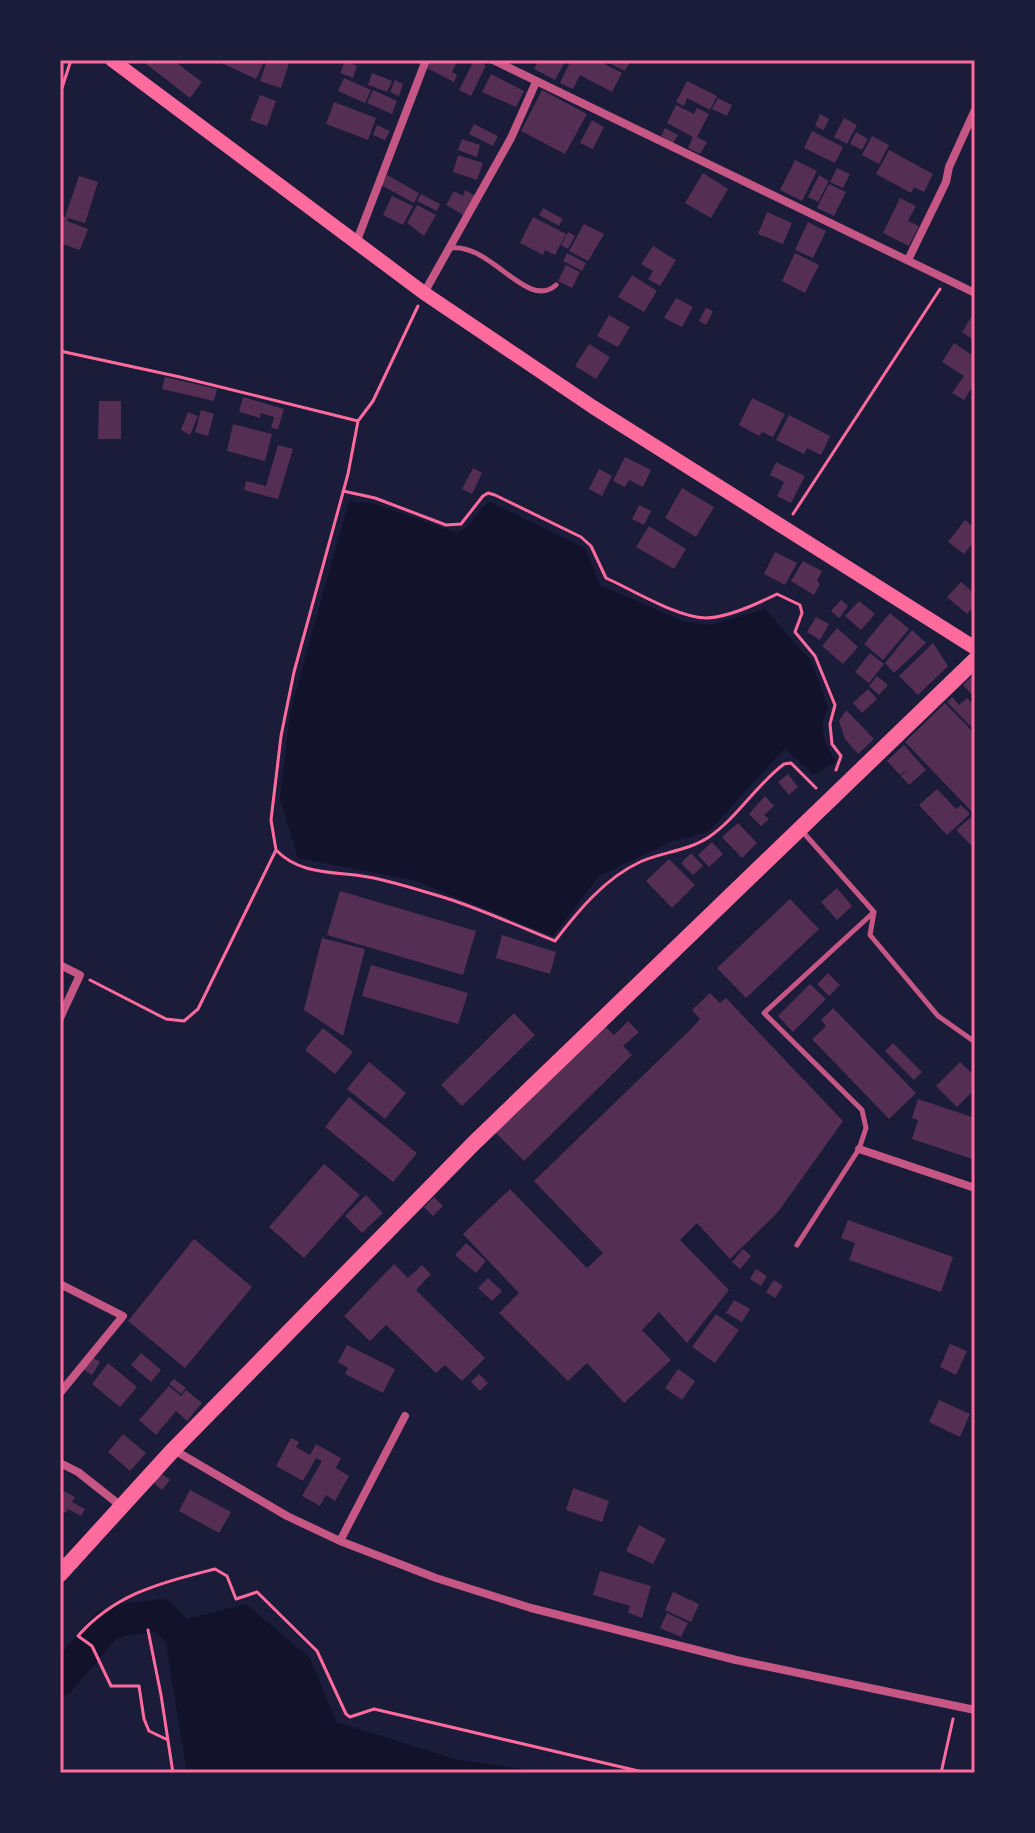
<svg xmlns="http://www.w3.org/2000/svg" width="1035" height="1833" viewBox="0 0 1035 1833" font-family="'Crimson Pro',serif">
<rect width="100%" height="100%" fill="#1b1b3a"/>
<path fill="#12122b" d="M349,501L375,504L457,533C472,527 476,510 490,502L585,548L600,585L685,622L710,625L765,609L811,661L828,707C817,730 825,741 835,762L813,775L785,748L708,832L673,841L599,876L553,936L413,880L298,858L280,799L290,712Z
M246,1604L310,1658L336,1722L458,1760L551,1773H187L163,1625Z"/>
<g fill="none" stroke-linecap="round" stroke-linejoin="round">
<path stroke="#12122b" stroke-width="32" d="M60,1680L106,1626L122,1620L161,1615L200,1654"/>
</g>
<path fill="#542f53" d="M145,60H173L202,82L190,98L145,63Z
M215,60H265L256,79Z
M267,60H290L281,88L260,81Z
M431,60H458L452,72L457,75L454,82L427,68Z
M474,60L486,65L471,96L459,90Z
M539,60H566L555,80L534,69Z
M571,60H597L622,73L612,92L580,75L573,89L560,83Z
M603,60H631L625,71Z
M345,61L357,66L353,78L340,73Z
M372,73L392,81L387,92L368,85Z
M491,74L524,91L516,107L482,92Z
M344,78L371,90L365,103L338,91Z
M395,80L403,84L399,96L390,92Z
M687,81L717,96L710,110L687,98L684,106L676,102Z
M373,90L397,101L392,114L367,103Z
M542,90L587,114L565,154L521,131Z
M260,95L276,101L267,126L250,120Z
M718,98L732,105L727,116L712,109Z
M334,102L376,118L368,140L326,124Z
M676,105L694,114L697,108L709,114L697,137L707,142L700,154L688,148L693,137L667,123Z
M820,114L829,119L824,130L815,126Z
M844,118L857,125L847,144L834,137Z
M592,120L604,127L593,149L580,143Z
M474,124L498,136L493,146L469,134Z
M377,125L390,131L385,140L373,135Z
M665,128L678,135L673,143L661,136Z
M812,131L843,147L835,163L804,148Z
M856,132L868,139L862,150L850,144Z
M872,136L889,145L879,164L862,155Z
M462,139L480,145L477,157L458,150Z
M889,150L933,174L924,192L914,187L911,193L876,174Z
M458,155L483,163L477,180L453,172Z
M795,160L817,171L802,201L780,190Z
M837,168L850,174L843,188L830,182Z
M703,173L728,189L711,218L685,203Z
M387,175L419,193L414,203L381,185Z
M819,175L829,181L818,202L808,197Z
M79,176L98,182L85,223L68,218L67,221L88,229L80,250L60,243V216L65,217Z
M829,184L846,192L834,216L817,208Z
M465,190L476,196L465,216L446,205L454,191L463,196Z
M421,194L440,204L437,211L417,201Z
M392,196L413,206L403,225L383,215Z
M900,198L916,206L908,221L919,226L909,246L883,233Z
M417,205L436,215L424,236L407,223Z
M543,208L563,219L559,226L539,215Z
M767,212L792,223L783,244L758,234Z
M533,217L566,234L555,255L545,250L543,255L520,243Z
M808,222L826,231L813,258L795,250Z
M584,224L604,234L588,261L569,251Z
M568,232L575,236L568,249L561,245Z
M653,246L676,260L660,286L648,279L653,271L641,264Z
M567,253L586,263L582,271L563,261Z
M795,253L819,265L805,293L782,281Z
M566,265L580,272L572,288L558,281Z
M632,275L657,291L644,312L618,297Z
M676,298L693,307L682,327L664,318Z
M706,308L713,311L706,325L699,321Z
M975,311V341L962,332Z
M609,315L630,327L618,347L597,336Z
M954,343L975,357V383L964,400L952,393L964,376L942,362Z
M589,344L610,357L596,379L575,366Z
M165,377L217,389L214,401L162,389Z
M243,397L284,409L278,429L271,428L274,417L261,413L260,418L239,412Z
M752,398L785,414L773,437L762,432L759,436L739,425Z
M99,401H121V439H98Z
M201,410L214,414L208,436L195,432Z
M188,412L198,416L190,435L181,430Z
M789,415L830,436L821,455L807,448L804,454L776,440Z
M233,424L272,434L265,461L227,451Z
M278,445L293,449L278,499L244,490L246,481L266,486Z
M625,457L651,470L643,487L629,480L625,487L613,481Z
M776,462L805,476L791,503L777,496L784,482L770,475Z
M473,468L482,473L472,494L462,489Z
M599,469L612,476L602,496L589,489Z
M682,488L714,507L696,537L665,518Z
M639,505L651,511L644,525L632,519Z
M965,520L975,528V540L964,554L948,542Z
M649,526L686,549L674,569L636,547Z
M775,552L797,563L785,585L764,574Z
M803,561L822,571L817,581L820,584L814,595L791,581Z
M961,582L975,594V605L967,614L947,597Z
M841,600L848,606L839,618L831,611Z
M859,601L875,614L861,630L845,616Z
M890,613L909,629L883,660L864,644Z
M816,617L829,624L820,640L807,632Z
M837,628L858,647L843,664L822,646Z
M912,630L926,643L894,673L885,663Z
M933,643L948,666L918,695L899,676Z
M870,653L884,664L869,683L855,672Z
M975,673V698L963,685Z
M877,676L888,685L879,695L869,686Z
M868,689L877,699L862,713L853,703Z
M952,697L959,705L967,698L975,706V731L947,702Z
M945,703L975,734V815L905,742Z
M846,710L874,739L858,754L845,739L839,721Z
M904,745L926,770L909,785L901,776L908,768L900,775L887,761Z
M788,774L798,787L789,795L778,782Z
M937,789L956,809L961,805L970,814L947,835L919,805Z
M765,796L774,806L764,815L769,819L761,826L749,814Z
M971,817L975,821V841L971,845L956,830Z
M738,823L757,843L742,858L722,837Z
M712,842L723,854L709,867L698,855Z
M691,853L703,866L693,875L681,863Z
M669,859L695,885L672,908L646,881Z
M837,888L852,906L837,920L821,902Z
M340,891L476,931L463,975L327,935Z
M790,899L819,929L746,998L717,968Z
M502,935L556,952L550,974L496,958Z
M322,938L365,949L343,1036L304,1010Z
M371,965L468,993L458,1024L362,996Z
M828,973L840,985L829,996L817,984Z
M810,984L826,999L793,1032L778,1016Z
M710,993L720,1003L726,998L843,1121L778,1212L730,1259L697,1223L680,1240L729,1290L687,1343L659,1312L642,1330L671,1360L624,1403L587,1363L568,1381L499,1313L519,1293L463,1234L510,1189L587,1268L603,1253L534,1181L693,1027L700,1019L692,1010Z
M833,1008L916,1093L889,1119L812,1039L826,1026L821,1020Z
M514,1013L535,1035L462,1106L441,1085Z
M628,1021L639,1032L623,1046L632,1055L524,1161L495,1132L604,1025L614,1035Z
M323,1028L353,1052L335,1074L305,1050Z
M893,1043L922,1072L914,1080L885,1051Z
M369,1062L406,1093L385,1119L347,1089Z
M960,1062L975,1076V1089L957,1107L936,1086Z
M349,1097L417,1153L393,1182L325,1127Z
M918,1099L975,1118V1160L912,1139L918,1120L912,1118Z
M324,1164L360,1195L304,1258L269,1227Z
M366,1195L383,1213L362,1233L345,1216Z
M434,1197L443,1206L433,1216L424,1207Z
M848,1220L953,1257L941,1292L849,1260L855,1243L841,1238Z
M194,1239L252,1287L185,1368L128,1321Z
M466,1243L486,1261L476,1273L455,1255Z
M743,1249L751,1256L740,1269L732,1262Z
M394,1264L408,1278L422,1265L431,1274L416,1290L485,1358L462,1381L445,1365L436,1373L386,1325L370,1341L344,1316Z
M756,1269L767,1276L761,1286L750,1279Z
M488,1278L502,1291L492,1301L478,1288Z
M774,1280L783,1286L775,1298L766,1292Z
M734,1300L750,1309L742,1322L726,1313Z
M716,1314L739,1330L715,1363L692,1347Z
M950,1344L967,1351L956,1375L940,1367Z
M347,1345L395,1369L383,1393L345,1374L348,1368L338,1362Z
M141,1353L161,1370L151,1382L131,1365Z
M92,1357L100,1362L92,1375L84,1370Z
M108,1363L137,1387L120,1407L92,1384Z
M678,1369L695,1381L682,1400L665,1388Z
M479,1374L488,1383L480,1391L471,1382Z
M174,1379L186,1388L181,1394L169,1384Z
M169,1386L181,1396L186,1390L202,1403L187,1421L176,1411L156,1435L139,1420Z
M939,1400L970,1414L960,1437L929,1422Z
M123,1434L146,1453L130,1471L108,1452Z
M291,1438L299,1442L296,1447L310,1455L316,1444L341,1458L336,1468L349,1476L335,1501L326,1495L320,1506L302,1496L322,1461L316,1458L303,1481L276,1466Z
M161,1473L170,1480L162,1490L153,1482Z
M573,1488L609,1501L602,1522L566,1510Z
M60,1489L75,1497L72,1502L85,1509L81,1516L68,1509L66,1513L60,1510Z
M190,1490L231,1512L219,1533L179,1511Z
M639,1525L666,1539L653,1564L626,1551Z
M600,1571L651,1586L642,1618L628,1613L630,1606L593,1595Z
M673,1592L699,1604L691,1622L665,1610Z
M667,1613L688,1623L681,1637L660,1628Z"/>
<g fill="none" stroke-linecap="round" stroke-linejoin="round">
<path stroke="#ff6b9d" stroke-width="3" d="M60,94L71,60
M60,351L180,377L358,421L373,401L418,306
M343,491L375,498L446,525L461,524L483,496L488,493L495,495L581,537L591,546L606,578C633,590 676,617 706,618C726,618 759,603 777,594L800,605L802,613L795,632L815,656L835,705L830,724L832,744L841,756L836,770
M793,514L940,289
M276,850C301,876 335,871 368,877C396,882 425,892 452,900C487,912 521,927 555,941C578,911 605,878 640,862C662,852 688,851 709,837C738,817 756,785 784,764L791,763L816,788
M90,980L166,1019L184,1021L198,1009L276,850L271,820L281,736L294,672L348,474L358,421
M148,1630L161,1695L173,1773
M168,1740L149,1731L144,1719L139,1686H111L92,1646L78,1636C116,1593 161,1583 215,1569L227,1576L236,1599L257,1592L317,1651L346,1714L350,1717L374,1709L647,1773
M941,1773L953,1719"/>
<path stroke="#c65784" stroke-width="5" d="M451,248C491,243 527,311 556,285
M802,831L874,912L870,935L938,1016L975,1042
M797,1245L859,1149L866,1128L862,1110L764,1013L874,912"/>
<path stroke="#c65784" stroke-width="8" d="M493,60L975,293
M356,243L426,60
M908,260L946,182L949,167L975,110
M424,293L511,138L536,82
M60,965L80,975L60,1018
M859,1149L975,1188
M60,1284L123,1316L60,1393
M174,1450L287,1516L340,1541L436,1578L531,1608L736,1660L975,1710
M60,1463L78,1472L121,1506
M340,1541L405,1416"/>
<path stroke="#ff6b9d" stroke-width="14" d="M112,60L424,293L593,407L975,648"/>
<path stroke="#ff6b9d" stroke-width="16" d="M60,1574L173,1450L474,1143L975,660"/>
</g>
<rect width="1035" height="1833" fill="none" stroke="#1b1b3a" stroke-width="124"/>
<rect x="62" y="62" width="911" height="1709" fill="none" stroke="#ff6b9d" stroke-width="3"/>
</svg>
